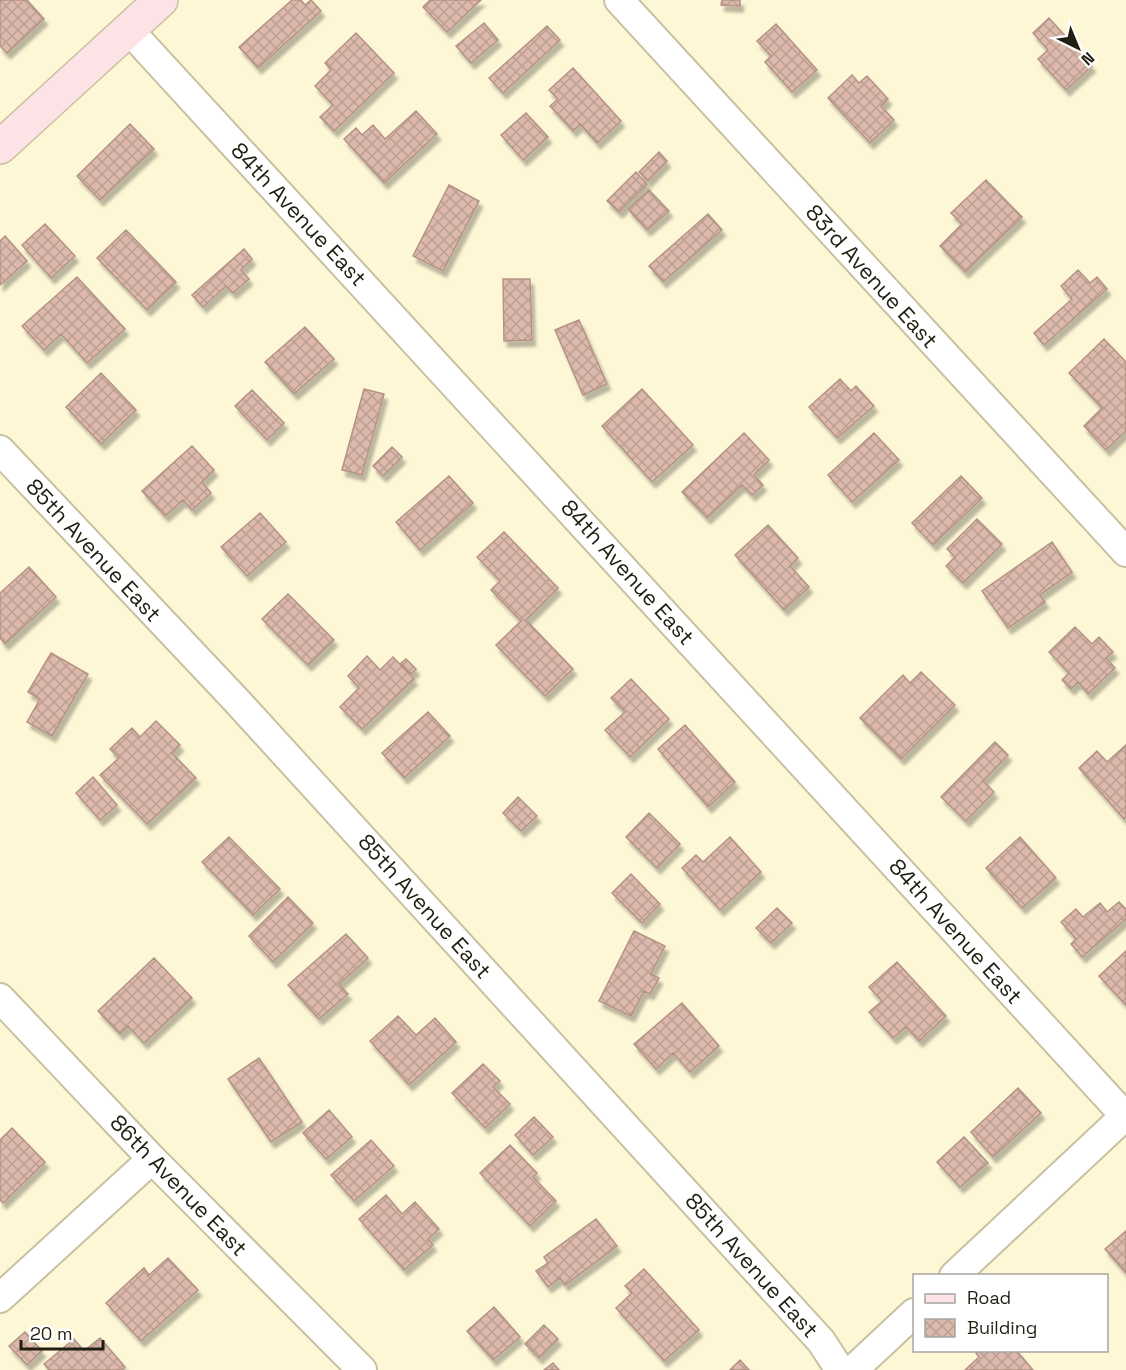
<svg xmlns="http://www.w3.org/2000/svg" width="1126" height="1370" viewBox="0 0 1126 1370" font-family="'Space Grotesk',sans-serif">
<defs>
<pattern id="building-cross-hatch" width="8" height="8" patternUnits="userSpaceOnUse" patternTransform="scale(1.5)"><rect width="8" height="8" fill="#dcb9ac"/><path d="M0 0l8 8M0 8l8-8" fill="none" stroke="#bc9f93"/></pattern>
<filter id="shadow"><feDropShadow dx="3.5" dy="6" stdDeviation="1.5" flood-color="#0004"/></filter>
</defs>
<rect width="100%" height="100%" fill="#fef7d6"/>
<path fill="url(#building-cross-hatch)" stroke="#b49387" stroke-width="1.5" filter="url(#shadow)" d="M0,0H27L44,19L7,53L0,46Z
M292,0H301L305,5L311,0L321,11L258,68L239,47Z
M430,0H481L447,32L423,7Z
M722,0H740V6L721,5Z
M1049,18L1092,66L1066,90L1038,59L1048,50L1033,33Z
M484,23L498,40L471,63L456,46Z
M776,24L817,70L792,92L765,62L771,56L757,41Z
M547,26L560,40L503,93L489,78Z
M356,33L394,73L334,131L320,117L333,105L315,86L331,70L325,63Z
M573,68L621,121L597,143L580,124L573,131L550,106L558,99L549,90Z
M852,75L859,83L867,76L888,99L881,106L894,120L870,143L828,98Z
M416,111L437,134L384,183L344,139L356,128L362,135L373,125L385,139Z
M526,113L548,137L523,160L501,135Z
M130,124L154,149L100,200L77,176Z
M659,152L667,161L648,181L639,172Z
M636,172L647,184L619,212L607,201Z
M986,180L1022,217L965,272L940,246L962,224L951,213Z
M449,185L479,201L443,271L413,256Z
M649,190L669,211L647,230L628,209Z
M708,214L722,230L663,282L649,266Z
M45,224L75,256L51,278L22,245Z
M126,230L176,282L147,310L97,258Z
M5,236L27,261L0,285V241Z
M244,249L252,259L241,270L249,279L233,293L226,286L203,307L192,295Z
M1078,270L1090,283L1097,277L1107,289L1044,345L1034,333L1072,299L1061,286Z
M77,277L125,329L87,363L61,334L44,350L22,326Z
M503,279H530L532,340L504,341Z
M579,320L607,384L583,395L555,330Z
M305,327L334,359L294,394L265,362Z
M1104,339L1126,362V431L1106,450L1084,426L1102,408L1069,373Z
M101,373L136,410L101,444L66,407Z
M840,379L851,391L856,386L874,406L837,438L809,407Z
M364,389L384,394L362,475L342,470Z
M642,389L693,445L652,482L602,426Z
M252,390L284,423L267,440L235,406Z
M744,433L769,460L754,475L763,485L752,495L742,485L707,518L682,492Z
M874,433L899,460L852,502L828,475Z
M192,446L214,470L202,482L211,493L192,510L183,500L165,516L142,491Z
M392,447L402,457L383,476L373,466Z
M449,476L473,503L420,550L396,522Z
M961,476L982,498L933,545L912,523Z
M260,513L286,542L247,576L221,547Z
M977,519L1002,544L963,583L946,566L955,557L947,549Z
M768,525L798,558L790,566L809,587L784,610L735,555Z
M504,532L558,588L526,620L573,669L545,696L496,645L521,621L491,590L500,581L477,557Z
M1052,542L1072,572L1040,595L1045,602L1008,628L982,591Z
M29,567L56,597L5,644L0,638V593Z
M288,594L334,640L308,665L262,619Z
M1075,627L1092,644L1099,637L1113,652L1106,658L1115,668L1088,694L1078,682L1071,689L1062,680L1069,673L1049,652Z
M51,653L88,674L52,736L27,722L40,699L28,692Z
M367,656L380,670L393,657L414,679L362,729L340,707L359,688L348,676Z
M406,659L416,669L411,674L401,663Z
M921,672L955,705L901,759L860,718L903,675L910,683Z
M631,679L669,719L630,757L605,730L625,712L611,698Z
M428,712L450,736L404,778L382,753Z
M156,721L180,745L172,753L196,778L147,824L100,775L119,758L110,749L132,728L140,737Z
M685,725L735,782L708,807L658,749Z
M995,742L1008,755L983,781L994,792L966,821L941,797Z
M1126,745V816L1124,819L1079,768L1097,751L1107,762Z
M93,777L117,805L100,820L76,793Z
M518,797L537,816L521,831L503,813Z
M649,813L680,844L657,868L626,837Z
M229,837L280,889L253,915L202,862Z
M730,837L761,872L720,910L682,868L696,855L703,862Z
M1020,837L1056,878L1022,908L986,868Z
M631,874L660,904L642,923L612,893Z
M288,897L313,923L273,962L249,936Z
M1119,902L1126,909V919L1082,957L1071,944L1076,939L1061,922L1076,909L1083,917L1100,903L1107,912Z
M777,908L792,923L771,943L756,928Z
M634,931L665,946L651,974L659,978L650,994L644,991L631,1016L599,1001Z
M346,934L368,958L339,984L348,994L319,1019L288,985Z
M1126,951V1005L1099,976Z
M154,958L192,998L144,1043L128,1026L120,1034L98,1011Z
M897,962L946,1016L919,1041L906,1027L893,1038L869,1012L882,1001L869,987Z
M682,1003L719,1046L690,1072L673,1053L656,1069L634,1044Z
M398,1016L416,1035L435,1018L456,1042L409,1085L370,1041Z
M259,1058L302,1122L271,1142L228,1079Z
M483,1064L500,1081L493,1087L510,1104L485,1128L452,1093Z
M1018,1088L1041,1113L993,1157L971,1132Z
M329,1110L352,1137L326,1159L303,1133Z
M534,1117L553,1137L533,1155L515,1135Z
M12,1128L45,1162L3,1203L0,1200V1140Z
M964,1137L988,1163L960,1187L937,1162Z
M371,1140L394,1166L354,1201L331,1175Z
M510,1145L537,1173L533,1177L556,1201L530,1226L480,1173Z
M386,1195L402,1214L415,1202L439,1229L428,1239L433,1245L404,1270L359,1219Z
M596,1219L617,1246L565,1285L560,1278L548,1287L536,1271L548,1263L544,1257Z
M1126,1231V1273L1105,1249Z
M168,1258L198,1290L141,1341L106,1303L144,1268L149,1275Z
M644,1269L699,1330L664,1361L616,1308L632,1293L625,1286Z
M494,1307L520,1337L493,1360L467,1331Z
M544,1325L558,1339L539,1358L525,1344Z
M25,1332L42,1351L27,1365L9,1346Z
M100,1338L125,1367L122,1370H49L44,1364L74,1339L84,1351Z
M978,1350H1016L1033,1370H965L979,1357L976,1353Z
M740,1360L749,1370H730Z
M553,1363L559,1370H544Z"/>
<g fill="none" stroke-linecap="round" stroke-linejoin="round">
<g stroke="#c8c1a1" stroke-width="32">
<path id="minor" d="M619,0L1126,552
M129,30L1125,1116
M0,450L235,699L821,1341L840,1370
M0,998L152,1159L362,1370
M954,1276L1126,1115
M0,1298L152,1159
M853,1370L914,1313"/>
</g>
<g stroke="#c8c1a1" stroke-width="36">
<path id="secondary" d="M0,147L161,0"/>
</g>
<use href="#minor" stroke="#fff" stroke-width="28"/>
<use href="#secondary" stroke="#fde3e6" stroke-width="33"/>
</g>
<g text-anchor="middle" stroke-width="5" stroke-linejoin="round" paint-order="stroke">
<g font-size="22" fill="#211f12" stroke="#fff">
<text transform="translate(299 214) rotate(47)" y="8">84th Avenue East</text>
<text transform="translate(872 276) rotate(48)" y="8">83rd Avenue East</text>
<text transform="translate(94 550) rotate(47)" y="8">85th Avenue East</text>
<text transform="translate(628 572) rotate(48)" y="8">84th Avenue East</text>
<text transform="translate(425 906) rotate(48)" y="8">85th Avenue East</text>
<text transform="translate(956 931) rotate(48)" y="8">84th Avenue East</text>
<text transform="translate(179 1185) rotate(46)" y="8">86th Avenue East</text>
<text transform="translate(752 1265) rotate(48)" y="8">85th Avenue East</text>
</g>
</g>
<rect x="913" y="1274" width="195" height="78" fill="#ffffff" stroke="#a6a5a0" stroke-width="1.5"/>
<rect x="925" y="1294" width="30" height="9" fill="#fde3e6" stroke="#a6a5a0" stroke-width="1.5"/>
<text x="967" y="1304" font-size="18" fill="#211f12">Road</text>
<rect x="925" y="1319" width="30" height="18" fill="url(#building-cross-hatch)" stroke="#a6a5a0" stroke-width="1.5"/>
<text x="967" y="1334" font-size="18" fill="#211f12">Building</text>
<g transform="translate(1078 48) rotate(137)" stroke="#ffffff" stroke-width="4.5" paint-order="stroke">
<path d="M0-4.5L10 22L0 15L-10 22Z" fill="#211f12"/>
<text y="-9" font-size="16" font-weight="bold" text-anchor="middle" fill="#211f12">N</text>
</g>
<path d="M21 1340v9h82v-9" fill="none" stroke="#211f12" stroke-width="3"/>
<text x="30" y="1340" font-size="18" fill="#211f12" stroke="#ffffff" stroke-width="4.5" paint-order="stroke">20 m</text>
</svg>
